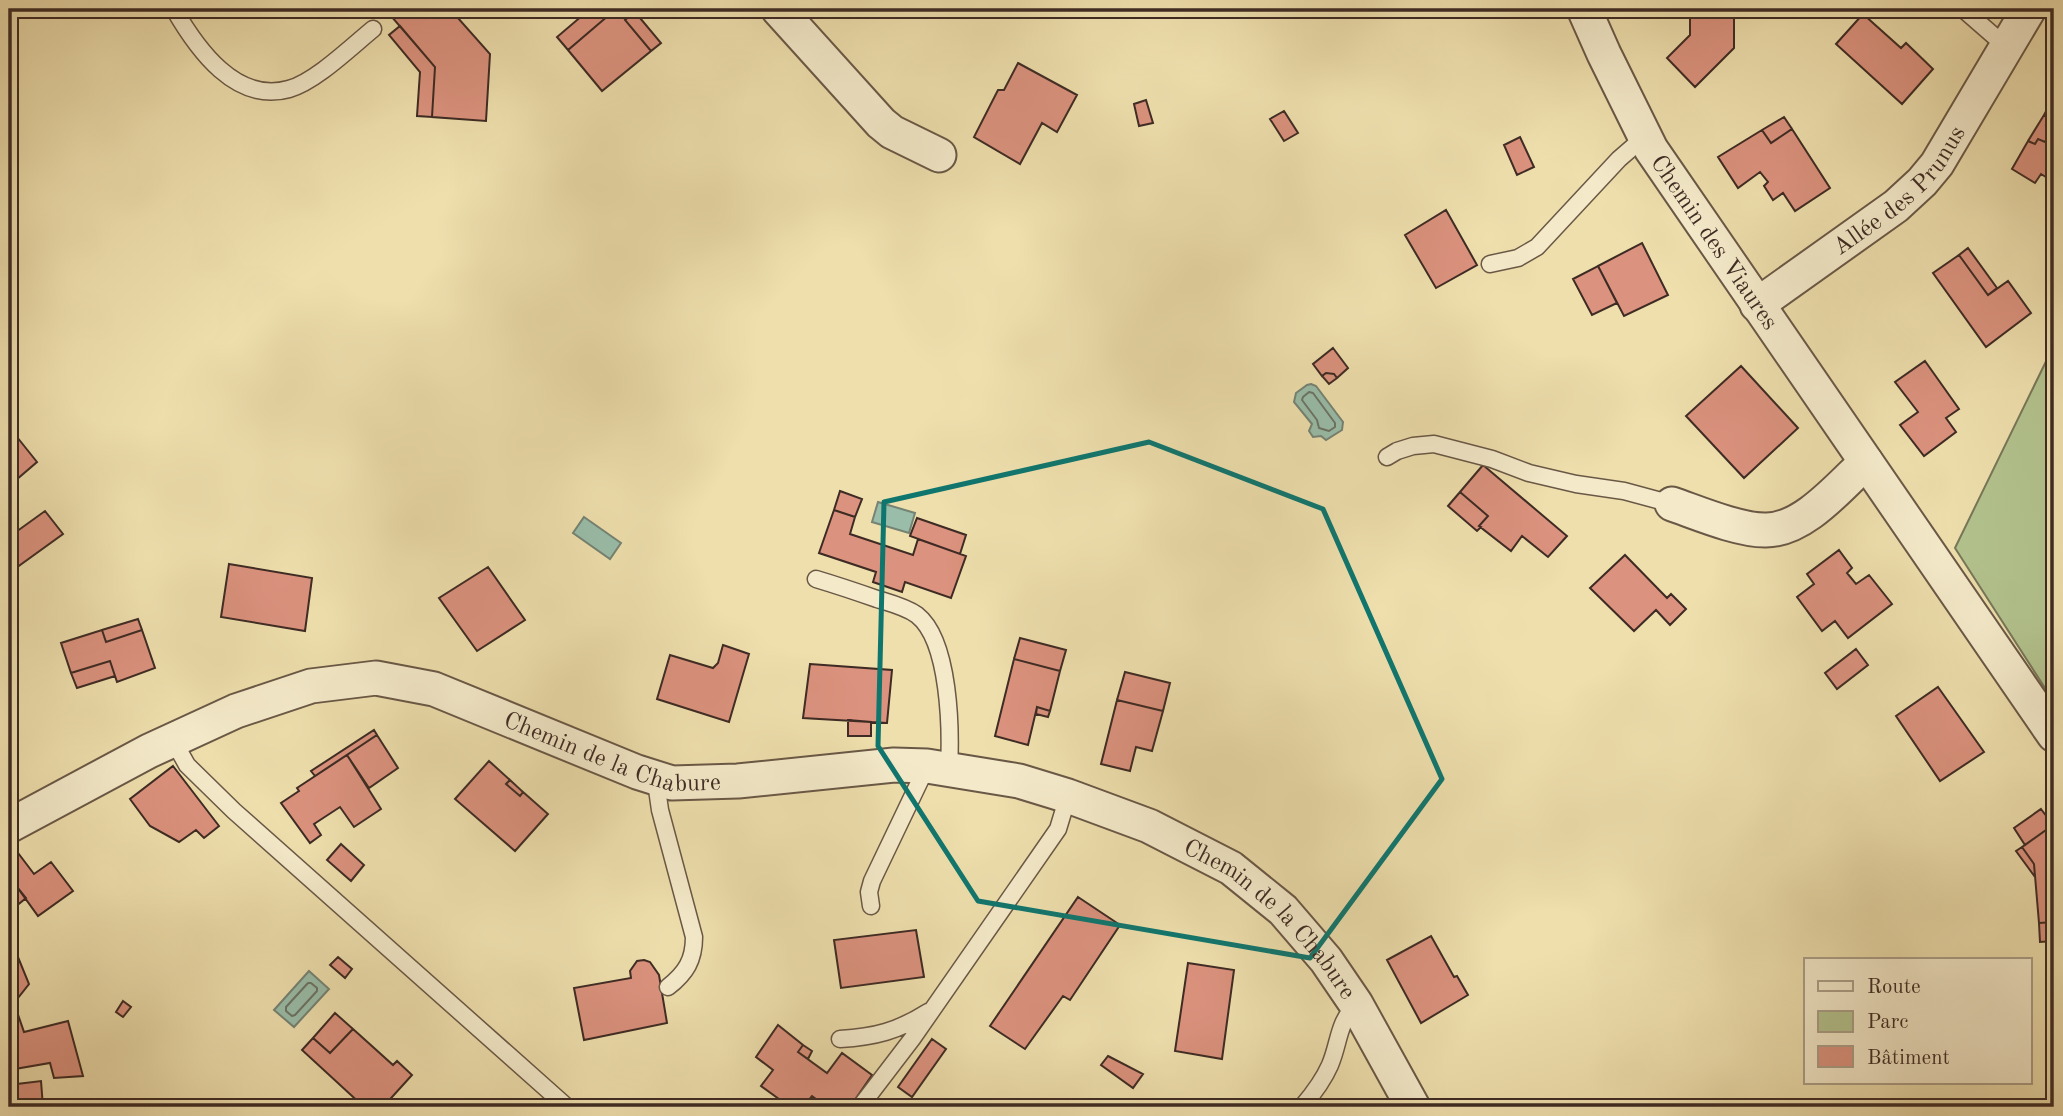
<svg xmlns="http://www.w3.org/2000/svg" width="2063" height="1116" viewBox="0 0 2063 1116" font-family="'Old Standard TT',serif">
<rect width="100%" height="100%" fill="#eedfad"/>
<filter id="stains"><feTurbulence type="fractalNoise" baseFrequency=".00286" numOctaves="4"/><feColorMatrix values="0 0 0 0 .2 0 0 0 0 .09 0 0 0 0 .02 0 0 0 .5 -.17"/></filter>
<radialGradient id="worn" r=".72"><stop offset=".6" stop-color="#630" stop-opacity="0"/><stop offset="1" stop-color="#630" stop-opacity=".3"/></radialGradient>
<path fill="#b3c38e" stroke="#787759" stroke-width="2" d="M2054,345V702L1955,548Z"/>
<path fill="#99bda9" stroke="#758374" stroke-width="2" d="M1311,384L1316,386L1343,422L1342,430L1326,440L1321,436L1313,437L1309,431L1312,424L1294,402L1296,393L1307,385Z
M878,502L915,513L909,533L872,522Z
M584,517L621,543L610,559L573,533Z
M309,971L329,989L294,1027L274,1010Z"/>
<g fill="none" stroke-linecap="round" stroke-linejoin="round">
<path stroke="#6c7466" stroke-width="2" d="M1309,392L1313,393L1335,423V427L1329,431L1319,428L1317,420L1302,400L1303,397Z
M308,983H311L317,988V991L295,1015L292,1016L286,1011V1007Z"/>
</g>
<path fill="#db927e" stroke="#3e2b24" stroke-width="2" d="M385,9H450L490,54L486,121L432,117L435,67Z
M590,9H616L568,50L557,37Z
M616,9H632L635,12L625,20L651,51L602,91L568,50Z
M1690,9H1734V48L1695,87L1667,58L1690,35Z
M635,12L661,43L651,51L625,20Z
M1863,14L1901,48L1906,43L1933,69L1902,104L1836,44Z
M400,26L435,67L432,117L417,116L420,72L389,35Z
M1018,63L1077,95L1057,132L1042,123L1020,164L974,137L998,90H1004Z
M2054,96V182L2041,174L2035,183L2012,169L2028,141L2035,144L2038,139L2045,142L2053,128L2046,125L2050,118L2044,115Z
M1146,100L1153,123L1139,126L1134,104Z
M1284,111L1298,133L1284,141L1270,119Z
M2044,115L2050,118L2046,125L2053,128L2045,142L2038,139L2035,144L2028,141Z
M1784,117L1792,129L1771,143L1762,130Z
M1792,129L1830,188L1795,211L1783,193L1773,200L1764,186L1768,182L1760,172L1738,188L1718,157L1762,130L1771,143Z
M1520,137L1534,167L1517,175L1504,145Z
M1446,210L1477,265L1436,288L1405,235Z
M1642,243L1668,295L1624,316L1598,266Z
M1968,248L1997,288L1988,295L1959,255Z
M1959,255L1988,295L2008,281L2031,313L1986,347L1933,273Z
M1598,266L1617,303L1592,315L1573,279Z
M1333,348L1348,368L1337,378L1334,374L1326,373L1322,376L1313,364Z
M1925,361L1959,409L1946,418L1956,432L1924,456L1900,425L1918,412L1895,382Z
M1741,366L1798,428L1744,478L1686,416Z
M1326,373L1334,374L1337,378L1329,384L1322,376Z
M9,427L37,462L9,486Z
M1483,465L1567,536L1548,557L1522,536L1511,551L1479,526L1488,516L1460,492Z
M840,491L862,499L855,517L834,510Z
M1460,492L1488,516L1479,526L1481,527L1477,531L1448,506Z
M834,510L855,517L850,534L913,555L918,539L966,556L951,598L905,582L902,592L873,582L876,572L819,553Z
M45,511L63,534L9,573V537Z
M917,518L966,535L960,554L910,536Z
M1839,550L1852,568L1847,573L1856,584L1869,575L1892,604L1848,638L1835,621L1822,631L1797,597L1814,584L1807,574Z
M1625,555L1667,598L1671,594L1686,609L1670,625L1656,610L1634,631L1590,588Z
M229,564L312,578L305,631L221,617Z
M488,567L525,620L477,651L439,598Z
M138,619L142,630L106,642L102,630Z
M102,630L106,642L142,630L155,668L117,682L110,661L71,673L61,643Z
M1020,638L1066,650L1060,671L1014,659Z
M723,645L749,654L729,722L657,699L670,655L713,668L718,663Z
M1856,649L1868,665L1837,689L1825,673Z
M1014,659L1060,671L1050,711L1037,707L1028,745L995,736Z
M110,661L115,676L77,688L71,673Z
M810,664L892,670L887,723L803,718Z
M1125,672L1170,683L1163,711L1117,700Z
M1938,687L1984,752L1940,781L1896,716Z
M1117,700L1163,711L1152,751L1136,747L1130,771L1101,764Z
M1037,707L1050,711L1048,717L1036,714Z
M848,720L871,722V736H848Z
M374,730L377,735L315,776L311,771Z
M377,735L398,768L369,788L347,755Z
M347,755L381,809L354,827L340,807L314,824L321,835L310,843L281,803L299,791L297,788Z
M489,761L510,780L506,784L520,796L523,792L548,814L515,851L455,799Z
M173,766L219,826L204,838L196,830L179,842L150,826L130,799Z
M510,780L523,792L520,796L506,784Z
M2041,809L2053,825L2025,845L2014,828Z
M2053,825L2054,827V922L2039,923L2034,864L2022,847Z
M9,841L34,874L51,862L73,891L38,916L17,887L9,893Z
M341,844L364,865L351,881L327,860Z
M2022,847L2034,864L2035,877L2016,851Z
M17,887L26,898L9,912V893Z
M1078,897L1120,925L1070,1000L1063,996L1025,1049L990,1026Z
M2054,922V941L2040,942L2039,923Z
M916,930L924,977L841,988L834,940Z
M1431,936L1454,977L1457,976L1468,995L1421,1023L1387,960Z
M11,940L29,984L14,1003L9,1005V941Z
M338,957L352,969L345,978L330,965Z
M644,960L650,962L659,975L667,1023L584,1040L574,988L631,978L630,971L637,961Z
M1188,963L1234,970L1222,1059L1175,1051Z
M123,1001L131,1007L123,1017L116,1012Z
M14,1003L24,1032L68,1021L83,1076L54,1078L50,1063L9,1070V1005Z
M335,1013L353,1029L330,1053L313,1038Z
M778,1025L803,1045L798,1052L827,1073L842,1053L872,1075L850,1107H827L812,1096L803,1107H790L761,1086L773,1070L756,1057Z
M353,1029L393,1065L397,1061L412,1075L383,1107H364L302,1050L313,1038L330,1053Z
M932,1039L946,1049L912,1097L898,1087Z
M803,1045L812,1051L808,1059L798,1052Z
M1108,1056L1143,1074L1133,1088L1101,1065Z
M41,1081L43,1107H9V1085Z"/>
<g fill="none" stroke-linecap="round" stroke-linejoin="round">
<g stroke="#6a5846" stroke-width="19">
<path id="service" d="M174,9C197,49 236,104 289,89C315,82 351,47 373,29
M1963,9L1994,36L2008,44
M1490,264L1518,258L1537,247L1619,159L1634,146L1646,139
M1387,457L1397,451L1413,446L1434,444L1492,459L1529,473L1576,484L1624,491L1672,504
M816,579C836,585 857,592 877,599C890,603 906,607 917,615C950,641 951,730 949,769
M173,740L187,765L234,811L567,1107
M659,779L657,789L660,810L694,937C694,960 686,973 668,987
M871,906L869,892L872,881L927,766
M840,1039C875,1037 898,1031 928,1012
M860,1107L912,1039L1058,829L1068,796
M1302,1107C1313,1094 1323,1081 1330,1065C1340,1041 1337,1025 1356,1004"/>
</g>
<g stroke="#6a5846" stroke-width="37">
<g id="minor">
<path d="M778,9L881,123L892,132L939,155"/>
<path id="s1" d="M1584,9L1604,54L1651,149L2054,735"/>
<path id="s2" d="M1757,305L1896,206L1922,182L1937,164L2029,9"/>
<path d="M1672,504C1698,513 1738,530 1765,530C1803,531 1840,486 1866,462"/>
<path id="s3" d="M9,826L149,751L236,711L311,686L376,678L434,689L637,772L672,783L738,781L894,765L927,766L1019,781L1068,796L1149,826L1231,868L1283,910L1326,960L1356,1004L1413,1107"/>
</g>
</g>
<use href="#service" stroke="#f4eaca" stroke-width="16"/>
<use href="#minor" stroke="#f4eaca" stroke-width="33"/>
</g>
<path fill="none" stroke="#0f766e" stroke-width="5" stroke-linejoin="round" d="M1149,442L1323,509L1442,779L1310,958L978,901L878,746L884,502Z"/>
<g text-anchor="middle" stroke-width="5" stroke-linejoin="round" paint-order="stroke">
<g font-size="24" fill="#3e2b24" stroke="#f4eaca">
<text dy="8" stroke="none"><textPath href="#s2" startOffset="184">Allée des Prunus</textPath></text>
<text dy="8" stroke="none"><textPath href="#s1" startOffset="268">Chemin des Viaures</textPath></text>
<text dy="8" stroke="none"><textPath href="#s3" startOffset="649">Chemin de la Chabure</textPath></text>
<text dy="8" stroke="none"><textPath href="#s3" startOffset="1356">Chemin de la Chabure</textPath></text>
</g>
</g>
<rect width="2063" height="1116" fill="none" stroke="#eedfad" stroke-width="35"/>
<rect x="10" y="10" width="2042" height="1095" fill="none" stroke="#3e2b24" stroke-width="3.5"/>
<rect x="18" y="18" width="2028" height="1081" fill="none" stroke="#3e2b24" stroke-width="2"/>
<rect x="1804" y="958" width="228" height="126" fill="#f4eaca" stroke="#ab9e88" stroke-width="2"/>
<rect x="1818" y="981" width="35" height="10" fill="#f4eaca" stroke="#ab9e88" stroke-width="2"/>
<text x="1867" y="993" font-size="21" fill="#3e2b24">Route</text>
<rect x="1818" y="1011" width="35" height="21" fill="#b3c38e" stroke="#ab9e88" stroke-width="2"/>
<text x="1867" y="1028" font-size="21" fill="#3e2b24">Parc</text>
<rect x="1818" y="1046" width="35" height="21" fill="#db927e" stroke="#ab9e88" stroke-width="2"/>
<text x="1867" y="1064" font-size="21" fill="#3e2b24">Bâtiment</text>
<rect width="100%" height="100%" filter="url(#stains)"/>
<rect width="100%" height="100%" fill="url(#worn)"/>
</svg>
